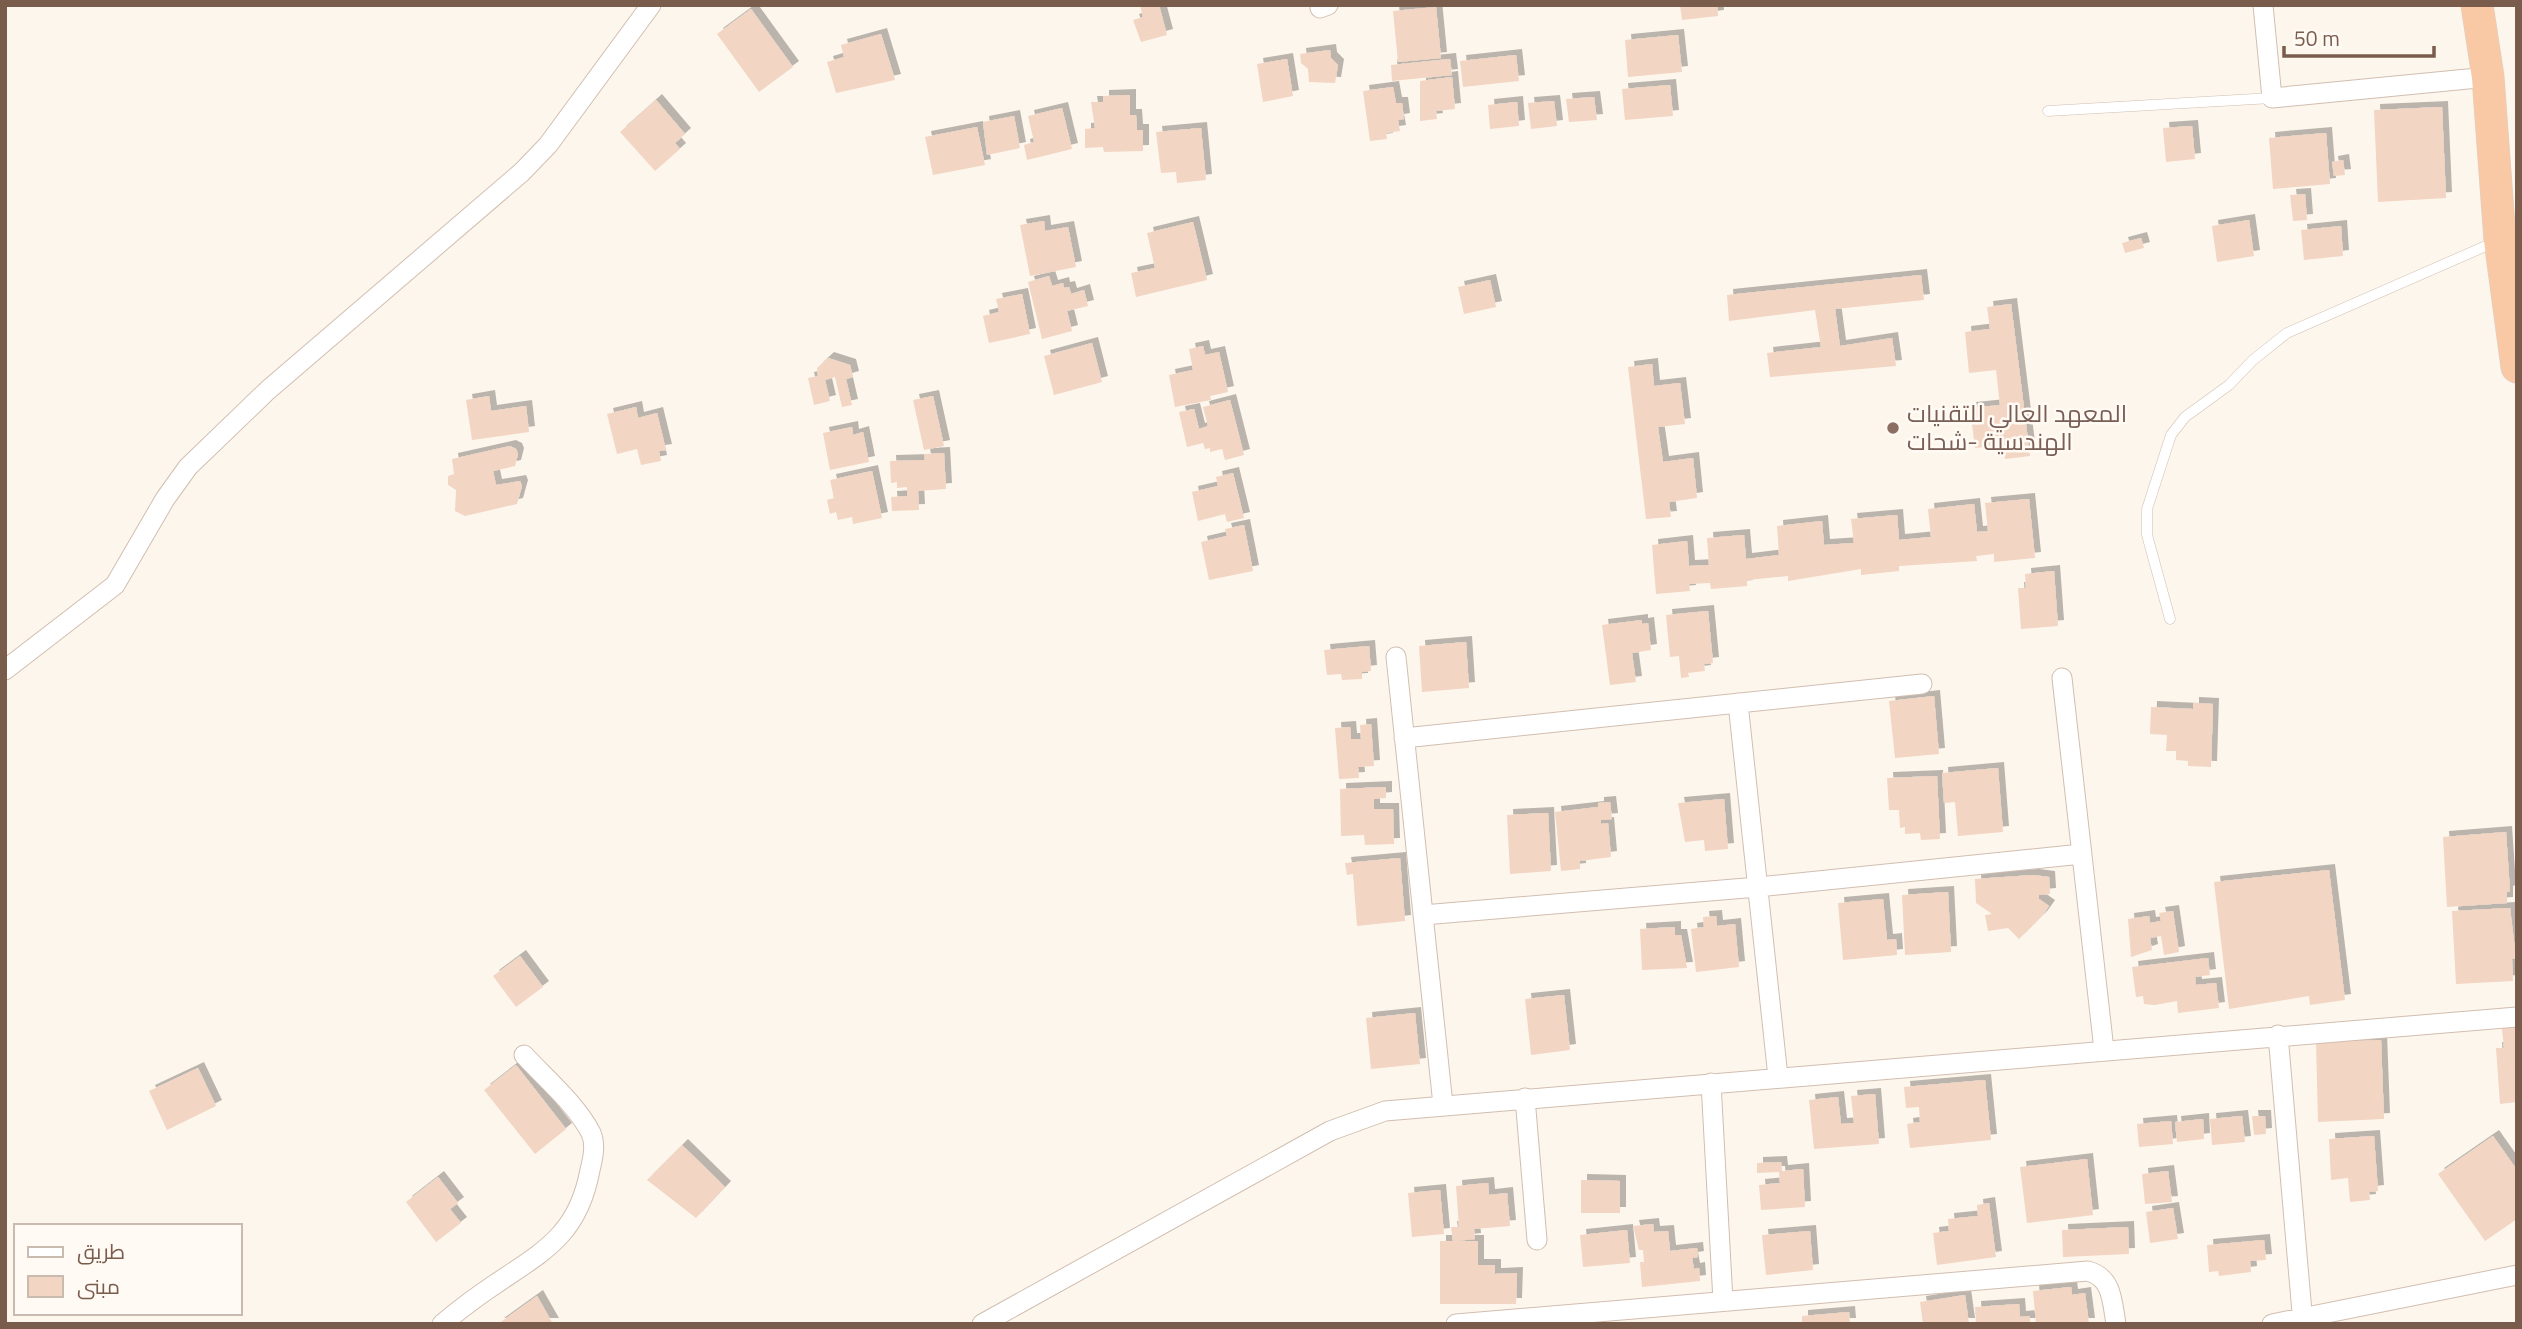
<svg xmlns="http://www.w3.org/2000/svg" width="2522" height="1329" viewBox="0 0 2522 1329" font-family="'Titillium Web',Cairo,sans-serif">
<defs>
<filter id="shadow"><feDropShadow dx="6" dy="-6" stdDeviation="0" flood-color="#0004"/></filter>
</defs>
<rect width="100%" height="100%" fill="#fdf6ec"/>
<path fill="#f3d5c3" filter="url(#shadow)" d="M1140,5H1159L1167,35L1141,42L1133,20L1143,17Z
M1680,5H1717L1718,16L1682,20Z
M1436,7L1441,58L1398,62L1393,11Z
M751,9L793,67L759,92L717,34Z
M881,34L895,80L836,93L827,62L844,57L841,45Z
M1678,35L1682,72L1628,77L1625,40Z
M1330,50L1331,58L1338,65L1335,83L1309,82L1308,69L1301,63L1300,54Z
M1516,55L1519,81L1463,87L1460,61Z
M1287,59L1293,96L1263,102L1257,64Z
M1450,59L1452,75L1392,81L1391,65Z
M1452,77L1455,109L1436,111L1437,119L1420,121V81Z
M1670,85L1673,116L1625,120L1622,89Z
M1393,87L1396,103H1402L1404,119L1398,120L1400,131L1386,133L1387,139L1370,141L1363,91Z
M1130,95V115H1136L1137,130H1143V151L1104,152L1103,147L1085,148V129L1095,128L1091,102H1103V96Z
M1594,97L1597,120L1569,122L1566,99Z
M656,100L685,134L675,143L680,149L655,171L620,132Z
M1554,101L1557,126L1531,129L1528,103Z
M1517,102L1519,126L1490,129L1488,105Z
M2442,107L2446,198L2378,202L2374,110Z
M1062,108L1072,149L1027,160L1024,145L1034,142L1028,116Z
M1014,116L1020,148L987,155L983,122Z
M2192,126L2195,159L2166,162L2163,128Z
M977,127L985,165L933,175L925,137Z
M1201,128L1206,180L1177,183L1176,172L1161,173L1156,132Z
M2326,133L2330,184L2273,189L2269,138Z
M2343,160L2345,175L2334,176L2332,162Z
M2305,194L2307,220L2293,221L2290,195Z
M2249,220L2254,256L2217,262L2212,226Z
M1044,221L1045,231L1068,227L1076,267L1030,276L1020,225Z
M1193,222L1207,280L1136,297L1131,273L1155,268L1147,233Z
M2341,226L2343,256L2304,260L2301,230Z
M2141,238L2144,248L2125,253L2122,243Z
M1921,275L1924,300L1835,309L1840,346L1892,338L1896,366L1770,377L1767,353L1821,347L1815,310L1729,321L1727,295Z
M1049,276L1052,286L1063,283L1064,288L1069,287L1071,294L1084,290L1088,306L1067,311L1072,331L1042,339L1028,282Z
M1490,280L1496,307L1464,314L1458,287Z
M1022,294L1030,334L989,343L983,316L999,312L996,299Z
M2011,304L2030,456L2005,459L2003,445L1975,448L1970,408L2000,405L1996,370L1969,373L1965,332L1990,329L1987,307Z
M1092,343L1102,382L1054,395L1044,356Z
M1203,346L1205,355L1219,352L1228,392L1210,396L1211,400L1175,407L1169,375L1193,370L1189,349Z
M828,358L850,365L853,377L846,379L852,405L842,407L835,377L825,380L830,401L814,405L808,378L818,376L817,368Z
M1652,364L1654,386L1680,383L1685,424L1658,427L1663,462L1693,458L1697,498L1669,502L1671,517L1646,519L1628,367Z
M489,396L491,411L526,406L529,432L472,440L466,400Z
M933,396L944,446L924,450L913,400Z
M1230,400L1244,455L1225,460L1222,449L1210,452V448L1205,449L1203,443L1187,447L1179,412L1194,409L1199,429L1208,426L1203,407Z
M636,407L638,418L657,413L666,450L659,451L661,461L641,465L637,449L617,454L607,414Z
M852,427L853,435L863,432L869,462L830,470L823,433Z
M510,446L516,449L518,454L515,466L493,471L496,485L520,481L522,486L517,504L465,516L455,511L456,490L448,485V476L454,474L452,459Z
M944,453L946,489L918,491L919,510L892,511L891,497L907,496V487L897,488V482L891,483L890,461L925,460L924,454Z
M872,471L882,518L853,524L852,517L838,520L836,512L830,514L827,500L834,498L830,480Z
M1233,473L1244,518L1227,522L1225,514L1198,521L1192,492L1218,486L1216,477Z
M2029,499L2035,558L1994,562V554L1976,556L1977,561L1899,566V571L1861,575V569L1788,581V576L1747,580V586L1711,589L1710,583L1689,584L1690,591L1656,594L1652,545L1687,541L1689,566L1709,565L1707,538L1744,535L1746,559L1779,555L1777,526L1822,521L1824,545L1854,543L1851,519L1897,515L1899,540L1931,537L1928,509L1974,504L1977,532L1988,531L1985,503Z
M1244,525L1253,571L1209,580L1201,542L1227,536L1225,529Z
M2054,571L2058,626L2021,629L2018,588H2026L2025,574Z
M1708,611L1713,663L1704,664L1705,671L1688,673L1689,677L1681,678L1679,656L1670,657L1666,615Z
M1642,620V624L1648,623L1651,650L1632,653L1636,682L1610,685L1602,625Z
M1466,642L1469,688L1422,692L1419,646Z
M1369,646L1371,671L1362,672V679L1342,680L1341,674L1327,675L1324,650Z
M1934,696L1939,754L1895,758L1889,701Z
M2193,703L2213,704L2211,767L2188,766V761L2176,760V751H2166L2167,735L2150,734L2151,707L2193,709Z
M1371,724L1374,766L1358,767L1359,778L1339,779L1335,728L1350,727L1351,739H1361L1360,725Z
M1998,768L2003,832L1958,836L1955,802L1944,803L1942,773Z
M1937,776L1940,839L1921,840L1920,833L1905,834V827L1900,828L1899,810H1889L1887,778Z
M1386,787V798L1374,799V809H1393L1394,844L1365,845L1364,835L1341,836L1340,789Z
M1724,799L1728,849L1705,851L1704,840L1685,842L1678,803Z
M1610,802L1612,819L1601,820V824L1608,823L1611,857L1580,861V869L1561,871L1555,812L1598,807V803Z
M1548,813L1551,871L1510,874L1507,815Z
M2506,832L2510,891L2507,892V903L2447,907L2443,837Z
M1400,858L1405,921L1357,926L1353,874L1347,875L1345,863Z
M2329,870L2345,1000L2310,1005L2309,996L2229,1009L2214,882Z
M2033,875L2049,877L2050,894L2039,895V899L2049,906L2042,916L2019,939L2008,928L1988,931L1985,915L1992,914L1976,903L1975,879Z
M1948,892L1951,952L1905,955L1902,895Z
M1883,899L1887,940L1896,939L1897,955L1843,960L1838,903Z
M2510,908L2516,958L2512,959L2513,981L2456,984L2452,911Z
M2173,911L2179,952L2164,955L2161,936L2150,938L2152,950L2131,957L2128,919L2149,916L2150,923L2161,921L2159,913Z
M1716,916L1717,926L1735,924L1739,967L1696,972L1691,929L1704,927L1703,917Z
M1675,927V935H1681L1687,968L1642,970L1640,929Z
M520,956L543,987L516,1007L493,976Z
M2208,958L2210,975L2195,977L2196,985L2216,983L2219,1008L2178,1013L2177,1001L2155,1005L2144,1004L2143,996L2136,997L2132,967Z
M1564,995L1570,1050L1531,1055L1525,999Z
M1415,1013L1420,1064L1371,1069L1366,1018Z
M2517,1020V1102L2500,1104L2496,1048H2504L2501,1021Z
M2381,1040L2384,1119L2318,1122L2316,1042Z
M516,1065L566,1129L535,1154L484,1090Z
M198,1068L216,1106L167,1130L149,1091Z
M1985,1080L1991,1140L1910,1148L1907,1124L1920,1122L1919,1107L1906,1108L1904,1087Z
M1875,1094L1879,1144L1814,1149L1809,1100L1838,1097L1841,1124L1854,1123L1851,1096Z
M2242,1116L2245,1142L2212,1145L2210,1119Z
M2252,1116H2265L2266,1134L2254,1135Z
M2203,1119L2204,1139L2177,1142L2175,1122Z
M2171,1121L2173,1144L2139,1147L2137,1124Z
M2374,1136L2378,1191L2369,1192L2370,1200L2350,1202L2348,1178L2331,1180L2329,1139Z
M2493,1136L2517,1170V1219L2485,1241L2438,1174Z
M682,1145L725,1187L696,1218L647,1180Z
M2087,1159L2093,1215L2027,1223L2020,1167Z
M1781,1162L1782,1171L1803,1169L1805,1207L1761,1210L1759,1185L1780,1183L1779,1172L1757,1173V1163Z
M2168,1171L2172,1202L2145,1204L2142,1174Z
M438,1177L458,1203L450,1209L461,1223L436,1242L406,1202Z
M1581,1180L1620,1181V1213H1581Z
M1488,1183L1489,1195L1507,1193L1510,1226L1474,1229L1475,1239L1456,1241H1478V1265H1495V1274L1517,1273L1516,1304H1440V1241H1453L1451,1227H1459L1456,1186Z
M1440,1190L1444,1234L1412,1237L1408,1193Z
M1989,1203L1996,1257L1937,1265L1933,1233L1949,1231L1948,1219L1978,1216L1977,1205Z
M2173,1208L2178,1239L2150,1243L2146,1212Z
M1653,1224L1654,1232L1668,1231L1670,1251L1697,1248L1698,1257L1692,1258L1694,1269L1699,1268L1700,1281L1642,1287L1640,1262H1644L1643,1250H1639L1633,1226Z
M2128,1227L2129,1254L2063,1257L2062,1230Z
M1627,1230L1630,1263L1583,1267L1580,1235Z
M1810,1231L1813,1270L1766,1275L1762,1235Z
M2264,1240L2266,1260L2250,1261L2251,1272L2219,1276L2218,1271L2209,1272L2207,1245Z
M2071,1287L2072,1295L2085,1293L2089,1324H2036L2033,1291Z
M1965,1295L1969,1324H1923L1920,1302Z
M537,1296L553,1324H498Z
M2019,1304L2020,1317L2030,1316V1324H1976L1975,1307Z
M1849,1312L1850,1324H1802V1316Z"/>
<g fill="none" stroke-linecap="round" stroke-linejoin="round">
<g stroke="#d1beb0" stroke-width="11">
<path id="service" d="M2048,111L2272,98
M2170,619L2147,535V509L2171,435L2185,417L2229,385L2253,360L2287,333L2495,242"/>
</g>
<g stroke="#d1beb0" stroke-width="21">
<path id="minor" d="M2263,5L2272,98L2488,77
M1320,8L1328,5
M1396,657L1443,1105
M5,670L115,585L165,499L188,467L268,390L522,172L548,145L651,5
M2062,678L2104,1050
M1738,703L1778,1077
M1404,738L1922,684
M1423,915L1758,887L2082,854
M2278,1035L2303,1324
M1711,1083L1723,1301
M1525,1098L1537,1240
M442,1324C459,1310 476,1297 494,1285C544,1251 578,1235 590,1170C593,1158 596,1145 591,1133C576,1104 546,1079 524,1055
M982,1324L1330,1131L1385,1111L2517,1017
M1456,1324L2088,1271C2113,1278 2112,1302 2116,1324
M2272,1324L2517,1275"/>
</g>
<g stroke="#dad1cd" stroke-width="33">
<path id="trunk" d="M2477,5L2488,77L2500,240L2517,367"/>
</g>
<use href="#service" stroke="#fff" stroke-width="10"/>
<use href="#minor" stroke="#fff" stroke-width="19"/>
<use href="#trunk" stroke="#f9c8a4" stroke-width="32"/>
</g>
<circle fill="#8d6e63" stroke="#fffaf3" stroke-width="2.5" cx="1893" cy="428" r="7"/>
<g text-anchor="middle" stroke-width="5" stroke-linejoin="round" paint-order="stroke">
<g font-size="24" fill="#785e54" stroke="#fffaf3" text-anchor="start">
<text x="1907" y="422">المعهد العالي للتقنيات<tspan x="1907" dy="28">الهندسية -شحات</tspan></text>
</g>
</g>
<rect width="2522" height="1329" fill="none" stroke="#7a5c4d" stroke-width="14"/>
<rect x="14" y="1224" width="228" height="91" fill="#fffaf3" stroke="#cabbb1" stroke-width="2"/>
<rect x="28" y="1247" width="35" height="10" fill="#ffffff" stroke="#cabbb1" stroke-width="2"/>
<text x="77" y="1259" font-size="21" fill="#7a5c4d">طريق</text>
<rect x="28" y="1276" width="35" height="21" fill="#f3d5c3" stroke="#cabbb1" stroke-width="2"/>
<text x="77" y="1294" font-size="21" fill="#7a5c4d">مبنى</text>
<path d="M2284 46v10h150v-10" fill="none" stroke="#7a5c4d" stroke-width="3.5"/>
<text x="2294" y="46" font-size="21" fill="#7a5c4d" stroke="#fffaf3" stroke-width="5" paint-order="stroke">50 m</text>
</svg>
